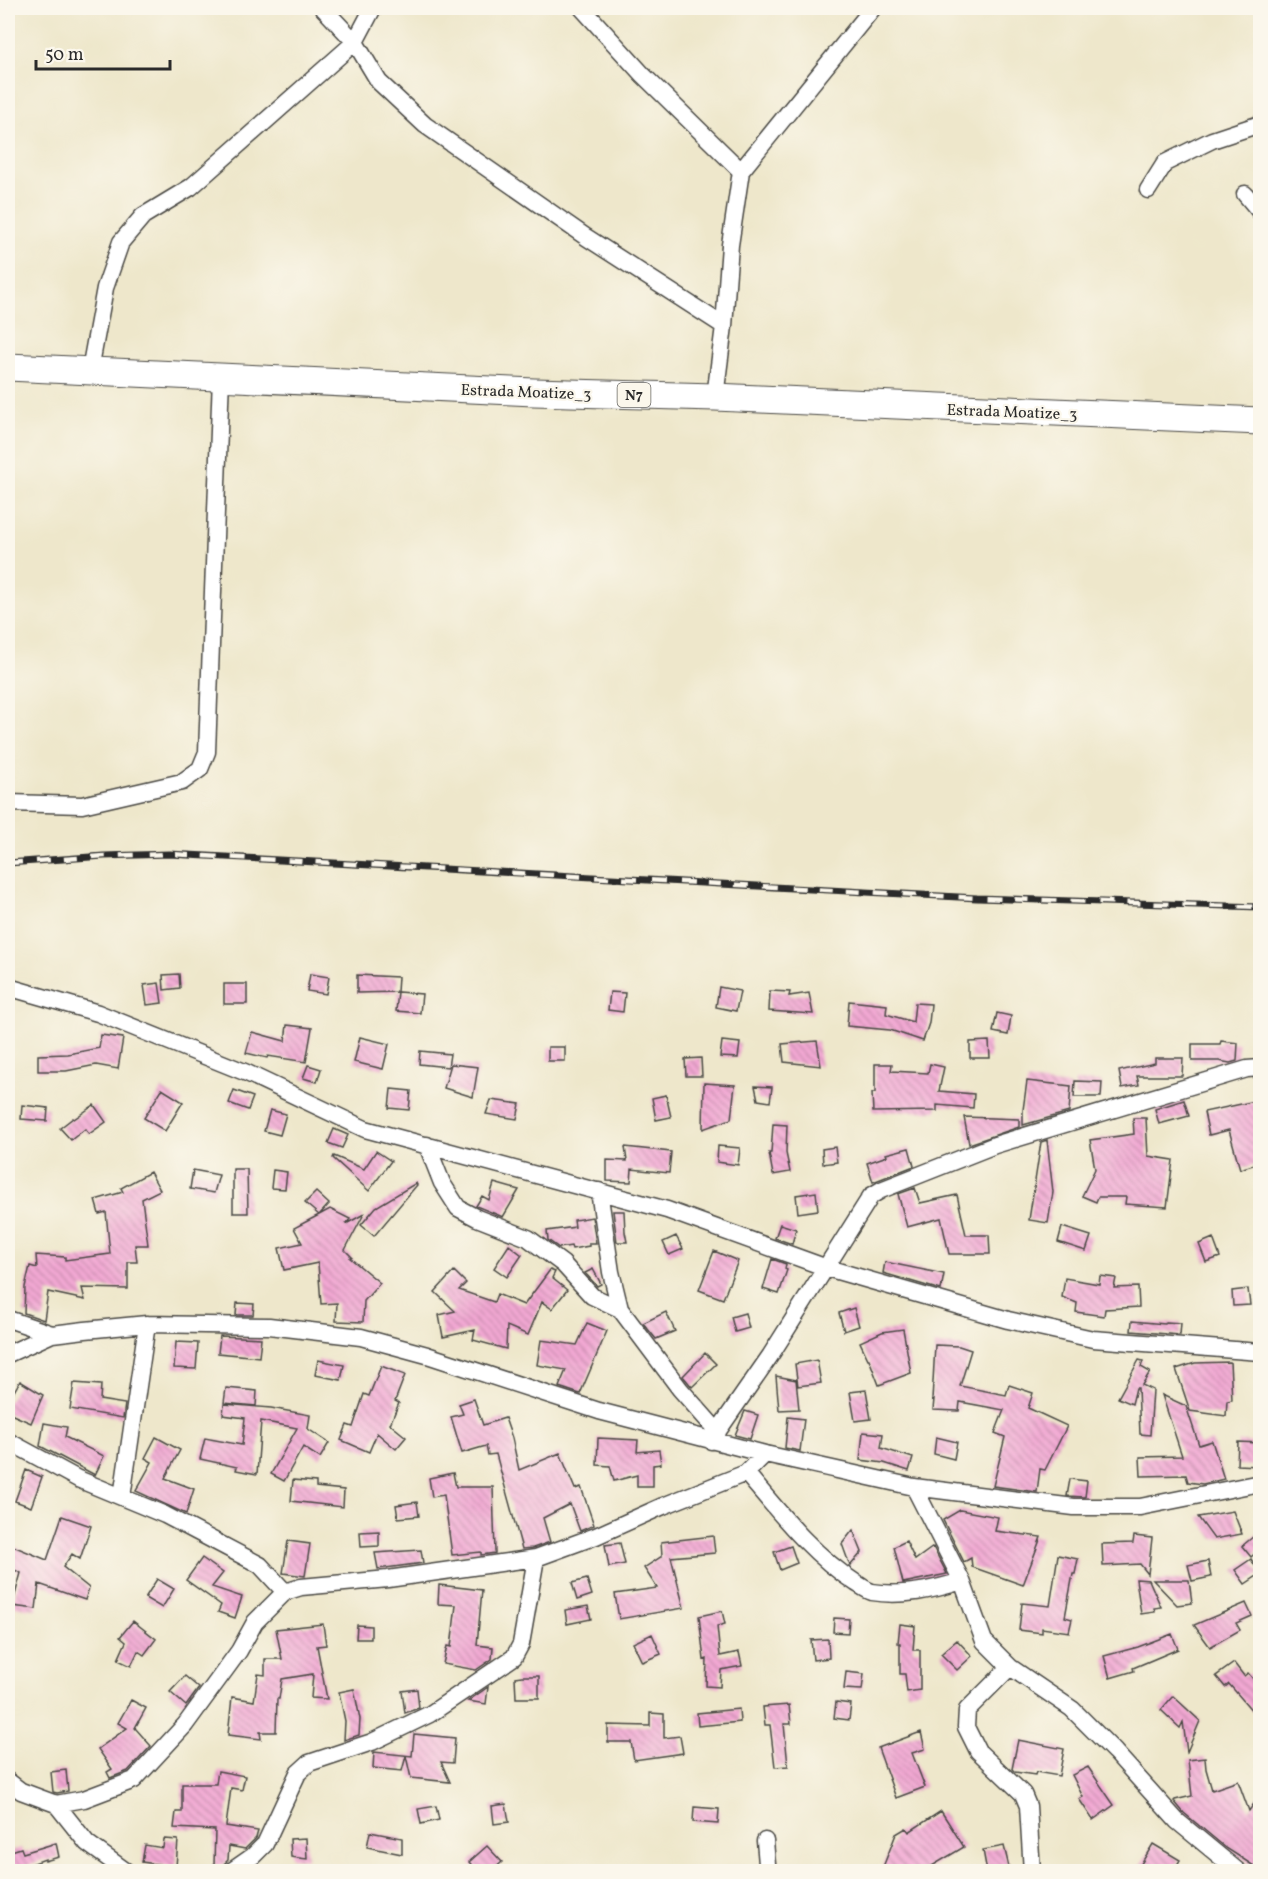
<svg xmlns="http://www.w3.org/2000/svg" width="1268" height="1879" viewBox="0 0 1268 1879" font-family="Vollkorn,serif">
<defs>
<pattern id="building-back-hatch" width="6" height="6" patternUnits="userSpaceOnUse" patternTransform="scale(1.5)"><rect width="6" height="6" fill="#f2a8d3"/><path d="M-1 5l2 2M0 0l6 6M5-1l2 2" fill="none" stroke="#c489ab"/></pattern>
</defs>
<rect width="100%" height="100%" fill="#fbf7ec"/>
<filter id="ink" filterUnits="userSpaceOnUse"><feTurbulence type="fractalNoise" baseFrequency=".0167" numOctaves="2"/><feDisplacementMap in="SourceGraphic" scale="12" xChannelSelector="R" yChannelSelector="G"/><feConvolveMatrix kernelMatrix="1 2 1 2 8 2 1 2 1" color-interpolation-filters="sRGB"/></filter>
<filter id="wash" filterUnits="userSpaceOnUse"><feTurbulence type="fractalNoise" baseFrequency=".008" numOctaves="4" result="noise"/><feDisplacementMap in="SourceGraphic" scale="24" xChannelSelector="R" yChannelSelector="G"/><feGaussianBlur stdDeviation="1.35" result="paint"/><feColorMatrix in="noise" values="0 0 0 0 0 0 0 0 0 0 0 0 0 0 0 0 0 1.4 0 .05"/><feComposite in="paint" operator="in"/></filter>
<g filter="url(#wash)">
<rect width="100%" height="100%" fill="#eee7cb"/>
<g id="blocks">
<path fill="url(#building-back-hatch)" d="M179,974L180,988L164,990L163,975Z
M310,974L329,977L326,994L307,991Z
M357,975L398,977L397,992L357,993Z
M159,983L162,1003L147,1005L144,985Z
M224,984H247V1004H224Z
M719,987L740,991L736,1011L716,1007Z
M770,991L790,992L789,996L809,993L813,1014L769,1011Z
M398,992L422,994L420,1013L396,1011Z
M610,992L625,993L623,1012L608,1010Z
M849,1001L887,1005L886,1014L913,1022L915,1003L931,1004L929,1023L923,1041L890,1030L847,1026Z
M997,1013L1011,1016L1008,1035L993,1032Z
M287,1025L312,1028L306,1062L268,1056L267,1058L246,1053L252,1032L285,1041Z
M101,1035L123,1038L118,1069L96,1065L66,1071H38V1055L68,1054L99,1048Z
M360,1037L389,1044L383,1069L354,1062Z
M722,1041L740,1043L738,1058L720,1057Z
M817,1041L821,1066L784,1062L782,1044Z
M989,1041L990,1058H970V1042Z
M1221,1041L1238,1043L1237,1061L1230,1063L1219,1061H1192V1044H1220Z
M548,1047H565V1061H548Z
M420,1051L450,1054L448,1067L419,1064Z
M701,1058L702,1076H686L685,1059Z
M1155,1058H1183L1182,1076H1137L1139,1085L1122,1088L1119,1071L1155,1063Z
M451,1064L478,1067L473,1097L444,1088Z
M875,1064H892L891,1071L928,1073L930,1064L944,1067L939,1091L974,1094L973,1108L937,1105V1111L873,1112L872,1093H875Z
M308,1065L321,1069L317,1082L303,1078Z
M1027,1081L1071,1086L1069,1112L1023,1125V1110Z
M1075,1081L1102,1082L1101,1097H1074Z
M704,1083L735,1085L731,1119L703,1129Z
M755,1086L772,1087L770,1102L758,1100Z
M162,1089L183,1102L165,1131L144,1118Z
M391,1089L411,1091L409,1110L389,1108Z
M234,1090L253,1097L248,1110L229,1103Z
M666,1095L671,1117L656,1120L652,1098Z
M491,1100L520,1104L517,1119L486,1114Z
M1184,1100L1189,1116L1159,1124L1155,1109Z
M1260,1100V1157H1254L1256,1164L1240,1169L1229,1130L1209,1135L1204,1112Z
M22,1105L48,1108L47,1121L21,1119Z
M94,1105L106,1122L89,1134L85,1129L71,1140L60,1128L73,1118L74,1119Z
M270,1110L286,1114L280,1135L264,1131Z
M964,1117L1019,1119V1127L969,1144Z
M1133,1118H1146L1148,1156L1173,1160L1167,1207L1125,1204L1126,1197H1098L1096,1202L1082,1196L1095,1169L1090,1140L1134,1134Z
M773,1124L787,1125L786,1153L790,1172L773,1175L769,1153H771Z
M334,1129L348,1135L342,1148L328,1143Z
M1047,1140L1053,1192L1048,1223L1029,1220L1041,1142Z
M718,1146L740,1148L738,1165L717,1162Z
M625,1147L671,1152L669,1173L632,1169L631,1182L607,1181V1160L627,1161Z
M835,1147L837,1162L823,1164L822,1149Z
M909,1148L914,1166L873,1182L867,1163L887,1156L886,1154Z
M376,1151L391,1161L369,1191L333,1158L334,1156L364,1169Z
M233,1169H247L248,1213H233Z
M193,1170L219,1175L214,1193L190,1189Z
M273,1170L287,1172L285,1189L271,1188Z
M150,1172L160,1190L142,1199L148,1245H135L137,1262H128V1289L82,1288L85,1300L48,1292L44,1320L24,1313L25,1287L30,1266L37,1268L36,1255L65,1257V1260L110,1254L106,1212L99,1214L95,1200L123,1192L121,1188Z
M416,1183L417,1185L374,1236L361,1225L376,1207Z
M494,1183L519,1190L503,1217L476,1206L482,1196L489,1200Z
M915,1188L920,1203L957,1195L966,1235H989L990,1254H949L941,1218L907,1227L898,1194Z
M316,1192L329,1204L319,1215L330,1209L350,1219L346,1224L364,1214L345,1250L352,1257L350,1258L380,1283L364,1301L363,1322L336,1321L337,1303L321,1304L318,1263L284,1270L279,1248L302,1243L294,1228L319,1215L305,1203Z
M816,1192L818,1210L798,1213L796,1195Z
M613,1211H624L625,1232L627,1242H617Z
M592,1217L596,1243H589V1246L572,1249L571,1246L559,1248L548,1240L547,1231L575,1227L574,1220Z
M780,1224L796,1229L792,1244L775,1238Z
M1062,1227L1091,1236L1086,1251L1058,1242Z
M676,1236L683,1249L669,1255L663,1242Z
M1213,1238L1220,1257L1206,1262L1199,1244Z
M509,1245L522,1255L507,1277L494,1268Z
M714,1251L738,1261L723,1299L699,1290Z
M772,1259L786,1264L785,1269L787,1270L779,1294L763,1289Z
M885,1262L944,1274L941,1290L883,1273Z
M593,1269L601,1284L597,1286L585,1273Z
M550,1270L555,1272L552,1278L567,1290L552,1309L542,1302L528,1335L507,1326L506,1349L473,1340L475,1330L443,1337L439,1315L455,1311L435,1292L454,1271L466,1283L459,1290L494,1302L497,1294L524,1305Z
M1100,1276L1116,1278L1114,1288L1138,1287L1139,1307L1105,1309L1104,1316L1076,1312L1077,1303L1062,1297L1065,1278L1099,1284Z
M1248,1289L1250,1305L1233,1306L1232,1291Z
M237,1303L254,1304L253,1315H236Z
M854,1308L859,1326L844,1331L839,1313Z
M666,1312L675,1331L656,1339L643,1323Z
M745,1313L749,1328L735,1332L731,1317Z
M1132,1321L1165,1324L1166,1322L1181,1323L1180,1335L1131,1331Z
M587,1323L607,1331L580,1394L559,1387L566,1370L537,1365L541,1340L577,1345Z
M903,1329L911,1373L879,1385L869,1359H868L860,1342L882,1332Z
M220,1336L261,1338L259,1357L218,1353Z
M176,1342L198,1343L196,1369L174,1368Z
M935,1345L959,1346L971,1350L960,1386L1006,1395L1009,1385L1033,1393L1028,1408L1067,1426L1045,1470L1040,1469L1037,1492L993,1486L1005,1437L995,1433L1004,1410L960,1402L959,1411L933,1410L934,1399L932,1400Z
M705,1353L716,1364L692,1387L683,1376Z
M318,1360L344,1365L341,1380L315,1375Z
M817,1360L821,1383L798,1386L795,1364Z
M1139,1360L1143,1361L1141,1367L1150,1372L1142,1385L1153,1390L1150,1435L1140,1434L1138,1388H1136L1132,1404L1118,1398Z
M1230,1362L1232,1400L1227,1401L1226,1416L1190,1411L1176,1369L1195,1363Z
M381,1366L405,1375L395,1401L399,1403L390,1424L406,1437L396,1449L377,1433L369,1452L341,1440L347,1425L353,1427L364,1394L369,1396Z
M776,1376L796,1380L799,1409L779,1410Z
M20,1381L43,1395L31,1423L8,1413V1402Z
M74,1383L101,1385L100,1400L125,1404L123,1418L70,1409Z
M226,1388L257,1391L256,1406L224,1403Z
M866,1390L871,1419L855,1421L850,1392Z
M1162,1395L1186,1406L1199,1445L1212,1441L1224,1479L1203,1484L1188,1482L1186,1475L1141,1476L1140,1457L1182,1456Z
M474,1399L483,1425L505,1418L512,1438L519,1470L560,1453L575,1489L581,1487L594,1525L580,1531L570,1504L543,1518L550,1542L533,1548L522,1549L496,1454L488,1455L486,1446L462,1453L451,1417L463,1414L459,1404Z
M224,1404L271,1408L310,1415L308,1429L329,1443L320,1458L303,1447L284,1481L271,1474L297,1428L261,1421L257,1474L236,1470L237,1467L200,1459L205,1438L242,1445L245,1418L223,1415Z
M745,1411L758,1415L750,1439L735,1435Z
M788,1417L804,1419L800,1451L785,1448Z
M44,1423L67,1427L65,1437L104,1456L95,1475L40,1446Z
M863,1432L883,1434L881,1448L913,1458L909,1471L884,1463L860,1460Z
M156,1437L180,1450L165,1478L194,1489L186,1514L136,1491L152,1462L145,1458Z
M936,1437L957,1442L954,1459L934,1454Z
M598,1438L638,1440L637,1452L659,1450L661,1464L653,1465V1487H637V1475L614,1481L610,1466L597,1465Z
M1238,1442L1260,1443V1466L1237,1465Z
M26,1470L42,1477L31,1507L15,1501Z
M453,1473L456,1487H493L495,1553L481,1555V1552L452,1555L444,1495L432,1497L429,1478Z
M1070,1479L1087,1481L1085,1497L1067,1496Z
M293,1480L316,1482V1487L344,1490L343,1507L291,1501Z
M417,1502L419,1516L398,1518L396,1505Z
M960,1510L998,1517L995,1531L1041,1537L1023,1585L972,1567L971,1558L964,1562L943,1520Z
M1233,1511L1242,1534L1214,1539L1198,1517Z
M62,1516L91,1526L80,1559L72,1554L63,1567L89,1588L85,1600L39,1584L36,1609L12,1606L21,1573L8,1567V1559L13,1546L47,1560Z
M853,1530L862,1552L850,1566L842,1544Z
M379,1531V1546L361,1547L360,1532Z
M1260,1531V1549L1251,1557L1242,1546Z
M713,1536L715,1553L671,1557L684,1608L619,1619L615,1594L657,1588L644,1568L662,1556L661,1542Z
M1134,1536L1152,1538L1148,1574L1140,1564L1103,1566L1102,1544L1133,1543Z
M288,1541L310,1544L305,1576L283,1573Z
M906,1541L915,1560L933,1547L947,1574L903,1583L894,1547Z
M620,1543L625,1564L609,1567L605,1545Z
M791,1546L797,1563L780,1570L774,1552Z
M421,1550L423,1563L378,1569L375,1553Z
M1058,1555L1078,1559L1075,1574H1073L1065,1617L1072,1619L1069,1632L1042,1628V1633L1019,1630L1022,1603L1050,1606Z
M202,1558L223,1573L212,1587L242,1597L235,1618L218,1612L221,1605L186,1580Z
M1251,1559L1260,1574L1245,1584L1235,1570Z
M1208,1561L1211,1577L1192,1581L1188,1565Z
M157,1579L174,1589L162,1608L145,1598Z
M587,1579L592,1595L577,1600L572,1583Z
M1136,1579L1149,1580L1161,1607L1154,1608L1155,1612L1141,1614Z
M1153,1580H1189L1192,1603L1177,1605Z
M439,1585L482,1590L477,1645L493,1647L492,1659L476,1670L443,1664L447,1646L451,1647L456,1605L438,1604Z
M1246,1603L1252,1616L1236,1623L1240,1630L1210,1647L1194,1625Z
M588,1606L591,1619L567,1624L565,1610Z
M722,1611L725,1624L717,1626L720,1656L739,1652L742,1666L721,1670L720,1687L706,1686L707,1659L704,1660L699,1616Z
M834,1618L849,1619L848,1633L833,1632Z
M133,1621L156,1639L144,1655L138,1651L131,1666L118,1660L126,1642L120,1637Z
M323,1624L326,1645L317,1646L327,1699L311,1698L313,1674L282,1679L279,1699H277L276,1732H260L261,1739L228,1735L232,1697L254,1701L258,1674L265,1675V1659H282L276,1629Z
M900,1624L915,1626L913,1650H920V1690L907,1692L905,1674H900V1643H898Z
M357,1625L371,1626V1639H356Z
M652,1634L661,1654L642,1662L633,1643Z
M1172,1634L1178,1649L1133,1668L1134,1671L1110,1678L1104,1656L1138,1647Z
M828,1639L829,1658L813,1660L811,1640Z
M957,1640L972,1656L957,1670L941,1654Z
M1234,1663L1244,1676L1248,1673L1260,1687V1720L1229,1684L1225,1687L1216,1676Z
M846,1672L864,1674L862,1690L844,1689Z
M185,1676L199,1688L186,1706L170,1692Z
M522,1676H539V1698H516L515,1677Z
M488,1687L486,1704L468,1701Z
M354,1689L360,1719L359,1735L344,1740L345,1721L339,1692Z
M417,1689L419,1708L405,1713L402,1691Z
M1173,1696L1200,1721L1187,1752L1183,1722L1180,1728L1161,1710Z
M131,1700L146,1708L135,1728L151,1746L128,1771L110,1778L107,1772L112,1769L98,1749L127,1728L118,1723Z
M836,1702L851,1704L849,1720L834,1718Z
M789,1705L791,1724H784L788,1766L775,1767L770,1725H765L763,1707Z
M739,1709L740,1722L698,1726L697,1713Z
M650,1713L664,1714V1738L680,1736L683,1753L634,1760L631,1742H608V1725L650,1726Z
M921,1732L925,1749L912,1753L925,1787L896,1798L878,1748Z
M414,1734L455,1738L453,1763L441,1762L450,1782L411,1778L406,1756L402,1771L373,1768L374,1752L412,1756Z
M1018,1740L1064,1749L1059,1776L1036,1772L1035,1775L1015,1772L1012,1769Z
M1205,1758L1206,1769L1212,1790L1238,1781L1249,1811L1260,1795V1870L1226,1848L1184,1813L1174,1801L1175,1800L1192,1796L1188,1760Z
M1088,1767L1114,1805L1093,1820L1079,1799L1083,1797L1072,1775Z
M66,1770L68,1791L57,1793L53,1792L51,1772Z
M218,1771L245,1776L242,1790L231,1788L226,1826L258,1831L256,1838L245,1849L229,1846L228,1860L223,1865H214L215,1830L174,1828L176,1812H182V1784H216Z
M506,1804L509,1822L494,1824L492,1806Z
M436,1806L439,1820L421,1824L418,1809Z
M694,1807L719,1809L718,1824L693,1822Z
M941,1811L964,1847L922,1872H881L896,1834L906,1828L909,1832Z
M370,1832L402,1838V1854L367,1847Z
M306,1838L307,1859L291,1857L290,1839Z
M164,1839L178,1840L176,1867L142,1862L145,1845L163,1848Z
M56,1843L59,1857L45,1861V1859L12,1871L8,1852L21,1848L23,1853Z
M1153,1844L1180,1860L1173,1872H1136Z
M487,1846L502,1862L491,1872H478L469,1862Z
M1004,1846L1009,1867L987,1872L983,1850Z"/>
</g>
</g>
<g filter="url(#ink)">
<use href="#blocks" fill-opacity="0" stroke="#484743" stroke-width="1.5"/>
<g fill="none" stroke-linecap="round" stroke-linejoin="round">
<g stroke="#484743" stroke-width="19">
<path id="minor" d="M323,8L355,42L379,82L425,125L586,237L724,326
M582,8L643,75L741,171
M1148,190L1165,163L1212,140L1260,124
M1245,194L1260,212
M90,370L105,288L121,242L143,216L191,187L355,42L373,8
M715,397L724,326L730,245L741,171L873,8
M8,803L82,805L182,782L200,769L207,752L221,377
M8,987L98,1013L247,1073L365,1129L667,1210L827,1268L1008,1320L1093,1339L1260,1352
M427,1145L442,1183L458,1208L477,1218L528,1238L563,1264L592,1296L620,1309
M599,1191L611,1272L620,1309L680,1389L718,1432
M8,1319L52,1334
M8,1354L52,1334L85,1330L147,1324L269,1326L361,1337L427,1355L599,1411L765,1454L914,1487L1074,1507H1140L1260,1483
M8,1441L78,1479L165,1515L260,1565L285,1592
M711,1441L770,1356L871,1196L881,1190L995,1145L1247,1069L1260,1068
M746,1473C779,1512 812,1555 856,1583C861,1586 866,1590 872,1592C902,1597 933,1590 962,1581
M914,1487L962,1581L984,1641L1010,1667L1072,1709L1115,1752L1177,1821L1239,1872
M122,1497L147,1324
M1010,1667L967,1710L966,1727L978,1751L1023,1794L1028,1806L1032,1872
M8,1781L21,1791L56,1804L84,1799L134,1780L185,1725L239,1651L255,1622L285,1592L301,1587L388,1579L536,1558L596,1536L663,1506L746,1473L765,1454
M56,1804L87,1843L127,1872
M765,1841L767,1864L766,1872
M230,1872L253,1856L265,1844L298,1773L309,1763L372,1742L430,1714L514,1657L521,1644L536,1558"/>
</g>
<g stroke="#484743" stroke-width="29">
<path id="trunk" d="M8,367L534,392L715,397L1260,421"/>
</g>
<use href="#minor" stroke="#fff" stroke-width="16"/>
<use href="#trunk" stroke="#fff" stroke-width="27"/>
<g stroke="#2b2b2b" stroke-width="7">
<path id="rail" d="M8,863L104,856L169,854L977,898L1260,907"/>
</g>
<use href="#rail" stroke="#fbf7ec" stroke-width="4.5" stroke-dasharray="14" stroke-linecap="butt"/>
</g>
</g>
<g text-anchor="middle" stroke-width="4.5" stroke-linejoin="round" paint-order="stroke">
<rect fill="#fbf7ec" stroke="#696865" stroke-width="1.5" x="617.5" y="383" width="33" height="24" rx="4.5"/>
<g font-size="15" font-weight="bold" fill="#2b2b2b">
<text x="634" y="400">N7</text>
</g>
<g font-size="16" fill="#2b2b2b" stroke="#fbf7ec">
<text transform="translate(526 391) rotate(2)" y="6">Estrada Moatize_3</text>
<text transform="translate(1012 411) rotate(2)" y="6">Estrada Moatize_3</text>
</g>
</g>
<rect width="1268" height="1879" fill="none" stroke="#fbf7ec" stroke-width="30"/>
<path d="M36 60v9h134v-9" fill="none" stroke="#2b2b2b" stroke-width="3"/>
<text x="45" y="60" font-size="18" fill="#2b2b2b" stroke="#fbf7ec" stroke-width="4.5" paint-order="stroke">50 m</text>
</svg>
